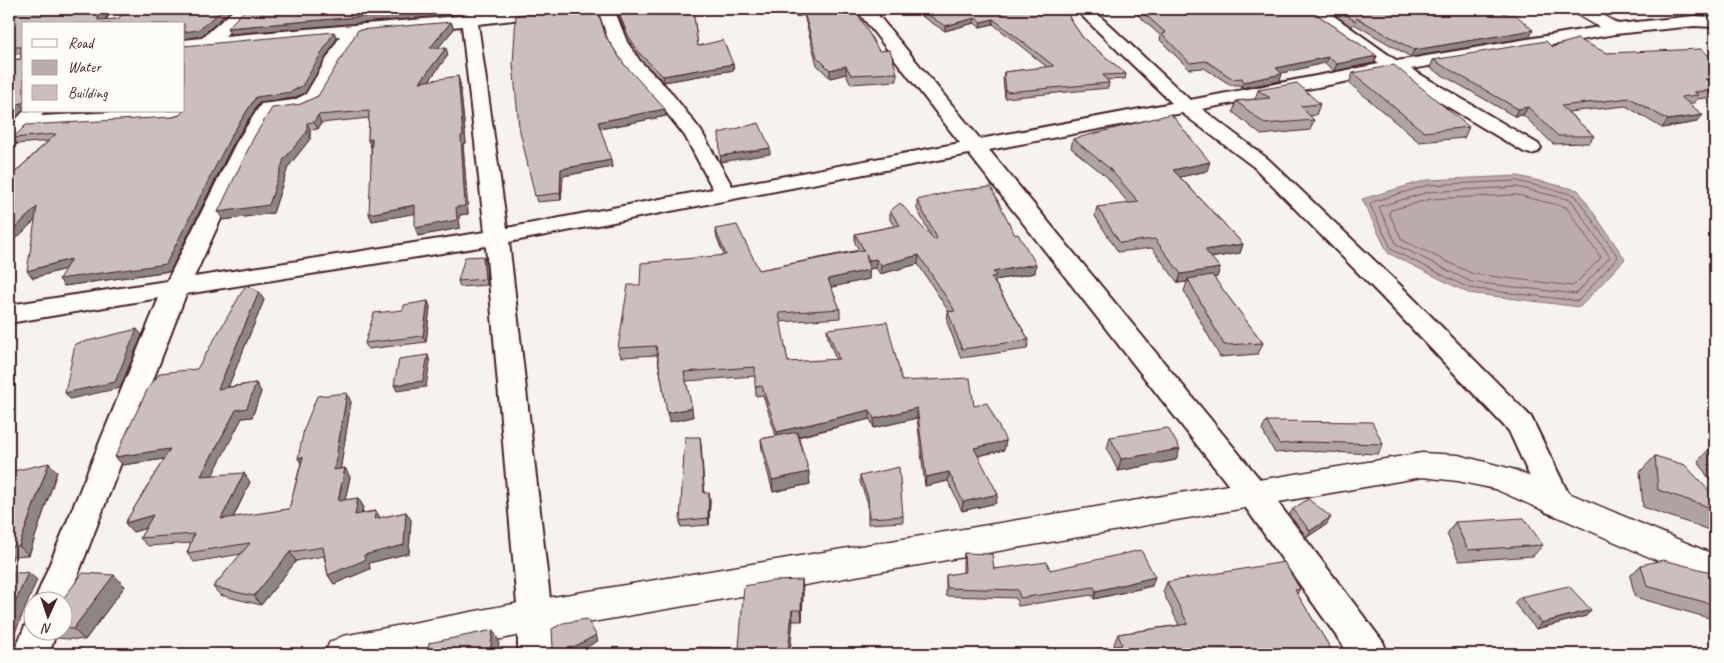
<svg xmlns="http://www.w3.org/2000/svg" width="1724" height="663" viewBox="0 0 1724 663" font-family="Caveat,sans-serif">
<rect width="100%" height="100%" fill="#f6f3ef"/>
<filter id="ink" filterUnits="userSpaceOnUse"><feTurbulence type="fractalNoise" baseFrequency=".02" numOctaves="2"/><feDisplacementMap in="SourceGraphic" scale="10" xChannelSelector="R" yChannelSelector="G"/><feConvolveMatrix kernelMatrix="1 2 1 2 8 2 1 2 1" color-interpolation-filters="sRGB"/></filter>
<g filter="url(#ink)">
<path fill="#bbabac" stroke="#8e7378" d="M1518,176L1578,190L1625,259L1580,307L1468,293L1388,253L1362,199L1427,180Z"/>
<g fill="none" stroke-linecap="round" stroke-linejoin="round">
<path stroke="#77575f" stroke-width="1" d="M1517,181L1575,195L1618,257L1578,301L1469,288L1392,250L1370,205L1372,202L1428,185Z
M1517,187L1571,200L1610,257L1576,294L1471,282L1397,245L1379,208L1380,206L1429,192Z
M1517,195L1566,207L1600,256V259L1573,286L1473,274L1402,240L1389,213L1391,210L1431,199Z"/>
<g stroke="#4a1f2b" stroke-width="4">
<path id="minor" d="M115,9H132L120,24H103Z
M235,9H252L225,36L460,16V9H476L477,14L524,9H575L573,13L567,14L478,24L507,228L713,189L685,136L655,98L627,69L609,42L598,9H614L627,42L640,61L669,90L701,131L732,186L960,143L856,9H873L980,139L1172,103L1075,9H1092L1190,100L1379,64L1307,13L1305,9H1324L1397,61L1599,27L1575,13L1573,9H1592L1618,24L1694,16L1715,17V27L1694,26L1615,34L1411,69L1538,144L1541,148L1538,152L1531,154L1524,152L1391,73L1202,109L1268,159L1401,286L1531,417L1573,503L1568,512L1557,516L1546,512L1509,431L1383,298L1254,167L1182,113L989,150L1263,483L1383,642L1388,654H1349L1241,501L969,154L509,242L552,616L554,654H518V616L486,246L186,294L64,611H62V600H35L159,298L9,323V305L167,281L236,143L261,104L294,100L306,94L340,36L184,50V40L202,38ZM462,26L485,232L194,277L256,143L274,113L304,109L320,102L359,35Z
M24,54V64L9,65V55Z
M24,111H45L41,116L134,111H183L186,115L183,119L176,121L30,129L16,143L9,145V127Z
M32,617V630H57L49,654H13L28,619Z"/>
</g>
<g stroke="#4a1f2b" stroke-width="3">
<path id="tertiary" d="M1422,453L1458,455L1512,469L1715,555V586L1495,489L1458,481L1422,477L535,632L428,654H324L330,642L343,636L535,600Z"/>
</g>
<use href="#minor" fill="#fdfcf7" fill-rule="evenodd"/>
<use href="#tertiary" fill="#fdfcf7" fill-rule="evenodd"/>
</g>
<path fill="#afa4a3" stroke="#4a1f2b" d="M9,9H113L104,20L118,19L127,9H233L201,36L24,24V109L9,125V60L21,59V53L9,54Z
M616,9H693L698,46L733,64L734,70L664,82L641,60L629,41Z
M790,9H851L879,51L897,73V81L851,84L846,74L830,78L817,65L804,15L796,17Z
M910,9H1065L1070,19L1083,38L1126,74L1125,79L1107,80L1109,83L1108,88L1005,98L1003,78L1004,72L1047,67L993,24L980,27L974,23L945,31Z
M1131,9H1309L1377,56L1374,63L1334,71L1325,63L1281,73L1280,81L1241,88L1240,85H1231L1204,68L1189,69L1160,40L1161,36Z
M1327,9H1498L1530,37L1411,57L1354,24L1352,27Z
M1616,9H1714L1712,11L1624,13Z
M451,22L454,29L438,48L448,55L429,81L460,83L466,143L463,144L468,214L459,215L460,228L418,236L415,213L372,221L371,147L368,140L369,118L321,123L318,129L310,130V139L288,167L273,213L223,220L218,212L301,104L318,96Z
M606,37L624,64L666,116L600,129L612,167L563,176L561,200L537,202L535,196Z
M337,38L305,93L293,98L259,103L234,142L170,271L64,286L65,269L33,278L35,220L17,238H9V178L48,141L18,144L13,138L173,117L180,115L184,111V46Z
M1607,53L1715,61V97L1697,99L1694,103H1689L1697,122L1662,128L1626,106L1568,112L1594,136L1589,143L1553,144L1523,115L1514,116L1430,68L1433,60Z
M1353,73L1469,127L1464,138L1419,142L1349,83Z
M1258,90L1320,104L1316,115L1310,116L1314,120L1310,130L1261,135L1233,112L1236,101L1255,99Z
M43,111H94L45,114Z
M1073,139L1207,171L1180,177L1243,244L1240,253L1211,258L1220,268L1217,277L1214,278L1263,343L1258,354L1220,357L1184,291L1187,282L1178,283L1152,248L1118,252L1095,216L1097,207L1129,204L1107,177L1071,148Z
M917,200L1015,235L1035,273L995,280V283L1029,340L1027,349L961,358L947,322L948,312H949L918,264L880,274L876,268L869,269V279L831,287L840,309V318L780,322L788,362L836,360L828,338L827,329L902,381L974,406L1006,441L1004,450L978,456L996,503L962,511L948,481L925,486L917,418L874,428L870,419L798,437L810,484L773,492L762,451L761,439L776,436L763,395L756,396L755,376L686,381L693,417L669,422L657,355L621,357L618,348L640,285L724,255L717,238L715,229L759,270L859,250L855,243V234L894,226L890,220V211L932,238L917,209Z
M483,256L486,262L487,285L460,287L458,281Z
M264,300L228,387L256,383L261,392L252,417L242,418L212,475L250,482L233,518L289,509L301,463L298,458L351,402L340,469L345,468L350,477L345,500L358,498L363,506L362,513L376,511L380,518L406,512L411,520L409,553L369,563L370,569L334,584L328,575L324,556L296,561L261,605L220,595L213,587L241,554L194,562L187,553L191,543L148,546L140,538L146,528L133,532L125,523L164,459L123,465L115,457L197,369Z
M428,301L430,307L426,342L368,349L365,343L403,310Z
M1266,421L1383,444L1378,454L1303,451L1275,453L1262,430Z
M700,437L704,493L710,499L709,525L681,527L680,521Z
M1110,437L1176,460L1118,471L1107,449Z
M1711,447H1715V489L1698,461Z
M1655,456L1715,497V532L1643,507L1640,472Z
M9,472H57L29,555L12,556V560L9,561Z
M860,476L903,516V522L868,524V503L860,482Z
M1293,509L1327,524L1307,537L1289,515Z
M1455,522L1543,545L1533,556L1459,561L1447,534Z
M964,553L994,569L1050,570L1152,586L1094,599L1092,595L1018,606L1016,598L946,596V575L963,573V562Z
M1641,565L1715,585V613L1709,618L1635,597L1630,576Z
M114,575L125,586L85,640L56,638L48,630H62V600Z
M1167,582L1300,589L1297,594L1334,654L1115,646L1114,644L1118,634L1179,625L1163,592Z
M803,592L802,621H793L739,648Z
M1520,597L1591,610L1586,616L1536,629L1514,603Z"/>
<path fill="#8e8685" stroke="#4a1f2b" d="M105,9H113L102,23L98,20V17Z
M224,9H233L201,36L184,39V32Z
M452,9H454V15L230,34L227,28Z
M795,9H803L804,15L796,17Z
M975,18L974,23L945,31V26Z
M993,19V24L980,27L981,22Z
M451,22L454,29L432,55L430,48Z
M1533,30L1530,37L1411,57L1414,50Z
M334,32L337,38L305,93L293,98L259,103L234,142L170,271L64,286L59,279L231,136L256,97Z
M446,48L448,55L423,89L420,82Z
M1377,56L1374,63L1334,71L1337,64Z
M1328,57L1325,63L1274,75L1276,68Z
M733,64L734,70L664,82L663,76Z
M846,66V74L830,78V70Z
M1282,74L1280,81L1241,88L1243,82Z
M458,76L460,83L466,143L463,144L468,214L459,215L460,228L418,236L415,228L461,136Z
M20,103L24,109L9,125V114Z
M1528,107L1523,115L1514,116L1518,109Z
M665,109L666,116L600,129L598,122Z
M318,115L321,123L318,129L314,122Z
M1703,115L1697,122L1662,128L1668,120Z
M307,123L310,130V139L288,167L273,213L223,220L218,212L284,159Z
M372,139L371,147L368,140Z
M770,148V154L721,162L720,156Z
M611,160L612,167L563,176L561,200L560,193L561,169Z
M1210,162L1207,171L1171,179L1173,170Z
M415,205L418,213L372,221L369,214Z
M37,207L42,213L17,238L12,231Z
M1243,244L1240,253L1202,259L1205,250Z
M919,255L918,264L880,274L881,265Z
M483,256L486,262L487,285L485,279Z
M71,259L76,266L33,278L27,271Z
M876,259V268L869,269V260Z
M1036,264L1035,273L995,280V285L991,277L993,272Z
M1220,268L1217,277L1189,282L1188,279L1187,282L1178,283L1181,274Z
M869,270V279L828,288V279Z
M259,292L264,300L224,397L218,389Z
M428,301L430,307L426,342L423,336Z
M137,329L142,335L120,388L70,399L65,393Z
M428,355L430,362L426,387L397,391L394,385Z
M9,380L15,387L9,400Z
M256,383L261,392L252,417L242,418L208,484L201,476L236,410Z
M347,393L351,402L339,478L334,470Z
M692,408L693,417L669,422L667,413Z
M917,408V418L874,428V419Z
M870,410V419L778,441L777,432Z
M700,437L701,443L705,499L704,493Z
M1006,441L1004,450L973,457L974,448Z
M170,449L177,457L123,465L115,457Z
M1180,449L1176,460L1118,471L1121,459Z
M303,457V466L298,458Z
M49,463L57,472L29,555L19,546Z
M345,468L350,477L343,510L338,501Z
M809,472L810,484L773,492L772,480Z
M949,472L948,481L925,486L926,477Z
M244,473L250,482L228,528L221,519Z
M709,493L710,499L709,525L708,518Z
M998,494L996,503L962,511L963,502Z
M358,498L363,506L360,523L355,515Z
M376,511L381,519H374Z
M406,512L411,520L409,553L369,563L370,569L334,584L328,575Z
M153,515L160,524L133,532L125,523Z
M1331,517L1327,524L1307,537L1310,531Z
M290,552L296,561L261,605L254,596Z
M9,553L12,556V560L9,561Z
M28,572L37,580L14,635L9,630V618Z
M114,575L125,586L85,640L73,629Z
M1155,577L1152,586L1094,599L1096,591Z
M802,580L803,592L802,621L801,610Z
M792,610L793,621L790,654H788Z
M1591,610L1586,616L1536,629L1541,623Z
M493,630L499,641L498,654H490Z
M9,632L12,635L9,642Z
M596,635L598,641L574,654H561Z"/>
<path fill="#cbbfbe" stroke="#4a1f2b" d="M9,9H105L98,17V20L118,19L127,9H224L198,30L184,32V24H24V103H20L9,114V60L21,59V47H9Z
M246,9H452L227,28Z
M572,9H597L606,37L624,64L665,109L598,122L611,160L561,169L560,193L535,196L519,127L513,64L516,15Z
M617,9H693L698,46L723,40L733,64L663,76L640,54L628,35Z
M803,9H851L862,21L879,51L890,50L897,73L851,75L846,66L830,70L817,57Z
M919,9H1065L1068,11L1070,19L1083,38L1126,74L1103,75L1109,83L1006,92L1004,72L1054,66L993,19L981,22L975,18L945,26Z
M1139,9H1309L1377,56L1337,64L1328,57L1276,68L1282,74L1243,82L1242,78L1233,79L1206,61L1190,63L1162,34L1166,33Z
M1338,9H1498L1505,14L1516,15L1533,30L1414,50L1357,18L1355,21Z
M451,22L430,48H446L420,82L458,76L463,136H461L465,206L456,207L457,220L415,228V205L369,214L372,139L368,140L369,111L318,115L314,122L307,123V132L284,159L269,205L218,212L254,137L272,108L301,104L318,96L358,30Z
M334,32L302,86L291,92L256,97L231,136L166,264L59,279L71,259L27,271L37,207L12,231H9V178L56,134L13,138L26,125L173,117L180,115L183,111H184V46Z
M1577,39L1607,53L1701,49L1715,61V79H1705L1715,85V90L1694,92L1699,95L1681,97L1703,115L1668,120L1630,98L1561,106L1594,136H1558L1528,107L1518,109L1433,60L1546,41L1552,47Z
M1394,65L1469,127L1424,132L1353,73Z
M1297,83L1320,104L1300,106L1314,120L1265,124L1236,101L1270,98L1258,90Z
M1171,114L1210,162L1173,170L1243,244L1205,250L1220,268L1181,274L1155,239L1120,243L1097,207L1139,202L1109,168L1073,139Z
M759,123L770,148L720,156L719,133Z
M991,187L1015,235L1018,234L1036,264L993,272L996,276L991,277L1029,340L962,349L948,312L955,311L919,255L881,265L876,259L869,260L866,254L869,270L828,279L840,309L779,313L788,362L839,359L827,329L887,322L902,381L970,378L974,406L987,403L1006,441L974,448L998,494L963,502L949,472L926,477L917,408L874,419L870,410L777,432L762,386L755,387V367L684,372L692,408L667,413L656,346L618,348L628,285H640L641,263L726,255L715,229L737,225L759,270L864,250L855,234L900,225L890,211L900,203L934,240L937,238L917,200L953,191Z
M483,256L485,279L458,281L465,257Z
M1212,275L1263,343L1224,345L1188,279Z
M246,285L259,292L218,389L256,383L247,408L236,410L201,476L244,473L221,519L289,509L303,457L298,458L304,429L317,396L347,393L334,470L345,468L338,501L358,498L355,515L376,511L374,519L406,512L404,545L364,555L365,560L328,575L323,547L290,552L254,596L213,587L250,543L187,553L194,534L140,538L153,515L125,523L170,449L115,457L148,388L160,373L197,369Z
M428,301L423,336L365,343L374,313L403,310L404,305Z
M137,329L115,382L65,393L75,344Z
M428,355L423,381L394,385L399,359Z
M1266,421L1372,422L1383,444L1307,442L1279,444Z
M1168,428L1180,449L1121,459L1110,437Z
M797,432L809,472L772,480L761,439Z
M685,437H700L704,493H709L708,518L680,521Z
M1711,447H1715V454Z
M1655,456L1685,465L1715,497V509L1658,490Z
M49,463L19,546L9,547V472Z
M899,467L903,516L869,518L868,497L860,476Z
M1308,499L1331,517L1310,531L1293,509Z
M1524,518L1543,545L1468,550L1455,522Z
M1141,550L1155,577L1096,591L1094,587L1020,598L1018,590L947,588L946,575L965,572L964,553L992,554L994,569L1047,562L1050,570Z
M1663,560L1711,572L1715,585V605L1647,586L1641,565Z
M1284,562L1300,589L1295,590L1334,654H1069L1122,645L1118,634L1188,624L1167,582Z
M9,572L22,573L28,572L9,618Z
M83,573L114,575L73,629L62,628V600Z
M802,580L801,610H792L788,654H696L697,647L739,648L744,586L772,581Z
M1569,586L1591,610L1541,623L1520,597Z
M587,619L596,635L561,654H551L549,650L553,648L552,629L563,623Z
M493,630L490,654H427L429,643Z"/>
</g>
<rect width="1724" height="663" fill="none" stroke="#fdfcf7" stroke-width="30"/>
<rect x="15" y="15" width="1694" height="633" fill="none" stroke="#4a1f2b" stroke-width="2" filter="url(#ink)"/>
<rect x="22" y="22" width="162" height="90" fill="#fdfcf7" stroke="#b5a4a5"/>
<rect x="32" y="39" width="25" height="8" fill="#fdfcf7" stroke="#b5a4a5"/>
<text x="68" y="48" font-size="15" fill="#4a1f2b">Road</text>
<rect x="32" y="60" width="25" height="15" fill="#bbabac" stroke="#b5a4a5"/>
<text x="68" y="72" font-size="15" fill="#4a1f2b">Water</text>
<rect x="32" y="85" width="25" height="15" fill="#cbbfbe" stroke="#b5a4a5"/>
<text x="68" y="98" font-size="15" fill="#4a1f2b">Building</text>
<g transform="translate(48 616) rotate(183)"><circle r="24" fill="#fdfcf7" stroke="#b5a4a5"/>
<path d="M0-4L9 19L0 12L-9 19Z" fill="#4a1f2b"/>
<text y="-8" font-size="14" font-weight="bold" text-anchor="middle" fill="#4a1f2b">N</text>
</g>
</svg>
